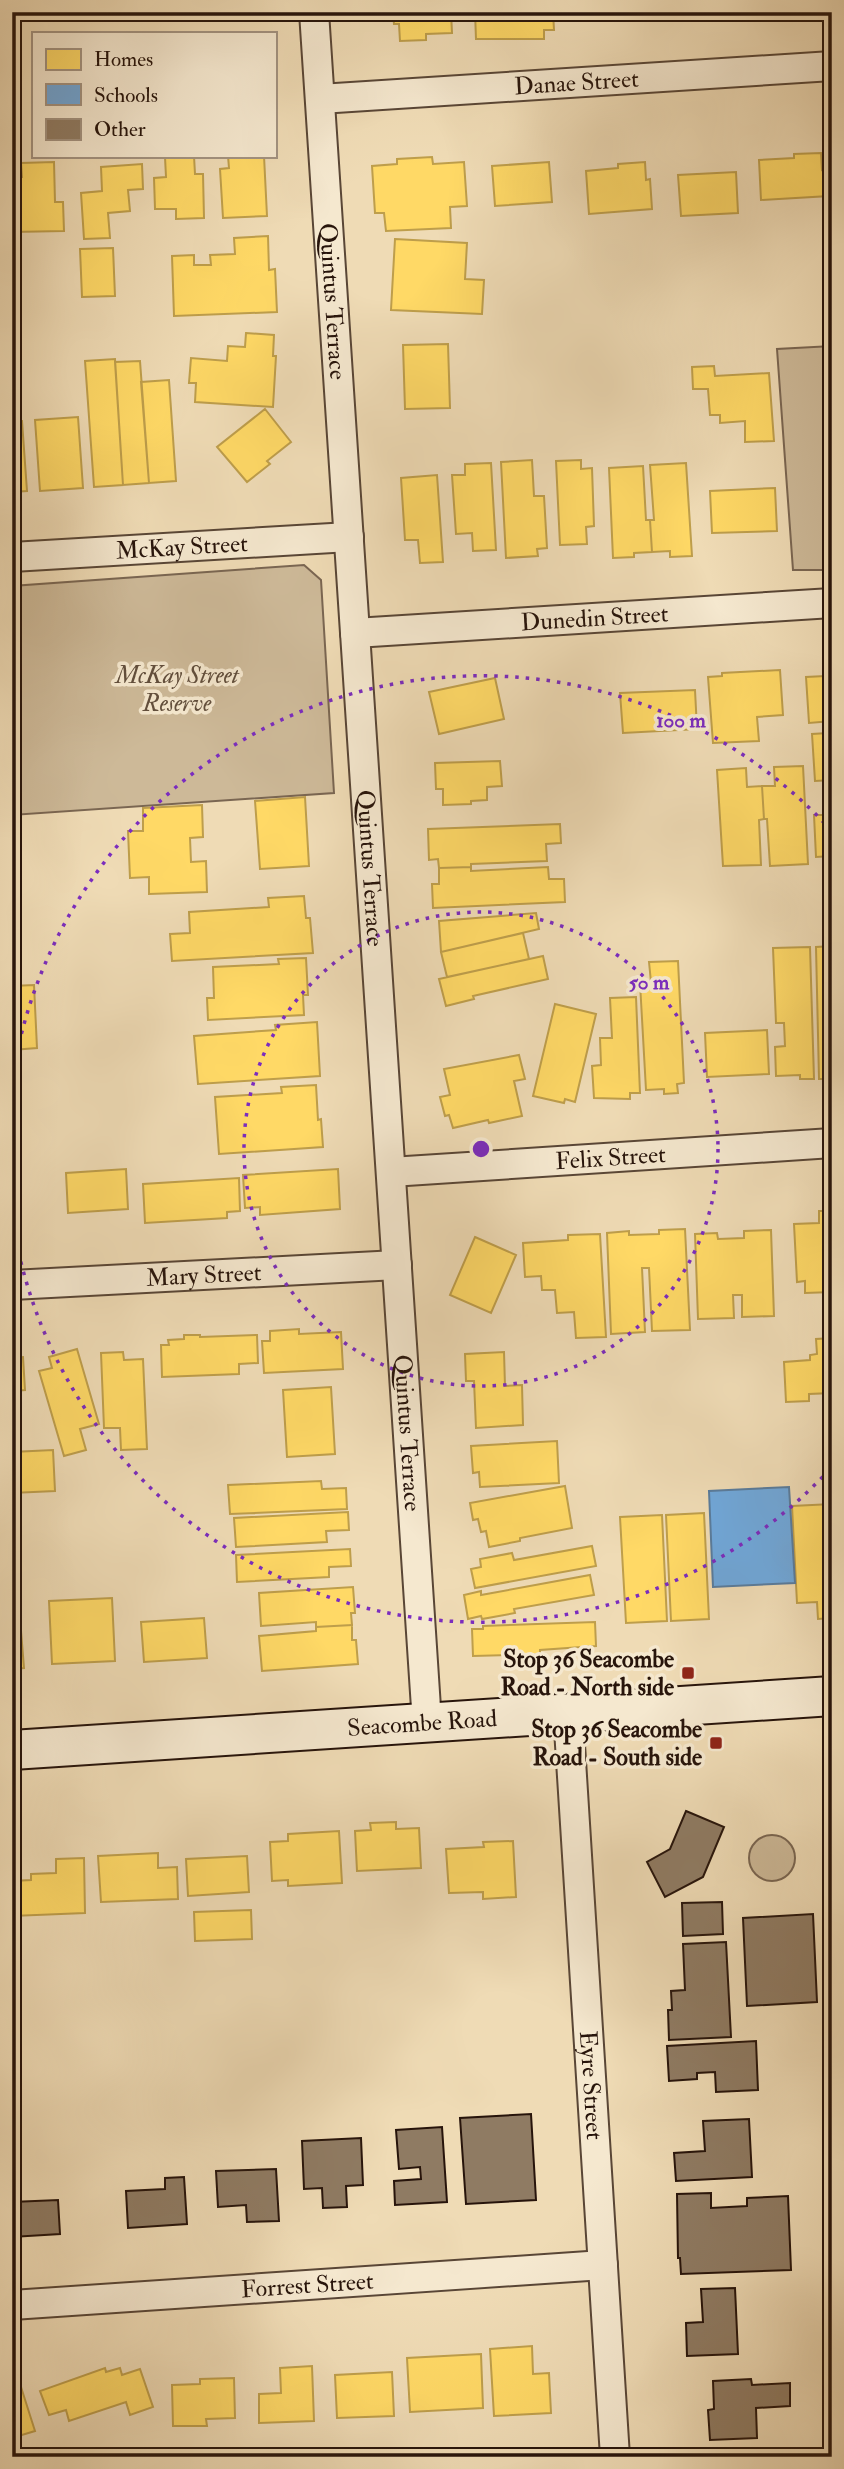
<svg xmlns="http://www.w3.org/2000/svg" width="844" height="2469" viewBox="0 0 844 2469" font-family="'IM FELL Double Pica',serif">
<rect width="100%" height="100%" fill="#efdbb5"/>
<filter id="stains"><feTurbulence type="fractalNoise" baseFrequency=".00286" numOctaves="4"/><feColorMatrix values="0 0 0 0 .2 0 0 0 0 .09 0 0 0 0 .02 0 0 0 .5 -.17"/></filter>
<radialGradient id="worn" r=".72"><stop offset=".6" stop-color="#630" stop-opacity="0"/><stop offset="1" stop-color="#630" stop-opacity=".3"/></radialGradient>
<path fill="#cdb998" stroke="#7a6652" stroke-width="2" d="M832,346V570H793L777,349Z
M304,565L321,580L334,793L12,815V586Z
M749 1858a23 23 0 1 1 46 0a23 23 0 1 1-46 0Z"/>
<path fill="#ffd966" stroke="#be9e4b" stroke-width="2" d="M62,12H120L62,14Z
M393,12H451L452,33L426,34V40L400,41L399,24H394Z
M475,12H553L554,30H544V39H476Z
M821,153L822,170L828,169L829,196L761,200L759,160L794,158V154Z
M194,156L195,174H203L204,218L176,219V209H155L154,178L166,177L165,157Z
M228,156H264L267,216L223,218L220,169L229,168Z
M432,157L433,164L464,162L467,206L450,207L451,228L386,231L384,213H375L372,166L397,164V159Z
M54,162L55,202H63L64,231L12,232V177H22L21,163Z
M549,162L552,202L495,206L492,166Z
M645,162L646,180L650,179L652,209L589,214L586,171L618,168V164Z
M142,164L143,189L128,190L130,211L108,213L110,238L84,239L81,193L102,191L101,167Z
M736,172L738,213L681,216L678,175Z
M268,236L269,270L275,269L277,312L174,316L172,256L194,255V265H211L210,255L235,254L234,238Z
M395,239L467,243L465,279L484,280L482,314L391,310Z
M113,248L115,296L82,297L80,249Z
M246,333L274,335L273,356H276L273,407L195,402L196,383H189L191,358L227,361L228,346L245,347Z
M448,344L450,408L405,409L403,345Z
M115,359L123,485L94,487L85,361Z
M140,361L149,483L123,485L115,362Z
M714,366L715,376L769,373L774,441L745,442V421L720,423V415H710L708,389H693L692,367Z
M169,380L176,481L149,483L141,382Z
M265,409L291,442L267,461L270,464L247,482L217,447Z
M78,417L83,488L40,491L35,420Z
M22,421L27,491L12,492V422Z
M532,460L534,496H544L547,548L537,549L538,556L506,558L501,462Z
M581,460V469L592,468L594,526L586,527L587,544L560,545L556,461Z
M491,463L496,550L473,551L472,533L456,534L452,475H465V464Z
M686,463L692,556L670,557V551L652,552L650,520H654L650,465Z
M643,466L646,520H650L652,552L634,553V557L613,558L609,468Z
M437,475L443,562L420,563L418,540H405L401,478Z
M775,488L777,531L712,533L710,491Z
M780,670L783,715L757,717L759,741L713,743L708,677L722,676V673Z
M825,676L826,686H832V721L809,723L806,677Z
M495,678L504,719L439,734L429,692Z
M695,690L697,729L623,733L620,693Z
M828,733L830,754H832V780L815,781L812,734Z
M500,761L502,786L487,787V800L471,801V804L443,805V789H436L435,763Z
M803,766L808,864L770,866L767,819H764L762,786H775L774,767Z
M746,768L747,787L762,786L764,819L759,820L761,865L723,866L717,770Z
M305,797L309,866L260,869L255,801Z
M202,805L203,837L190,838L191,862L206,861L207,892L149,894V877L130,878L128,831H143V808Z
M814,815H828L829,825H832V856L816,857Z
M560,824L561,843L546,844L547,861L471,864V867L439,868L438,859L429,860L428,829Z
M471,867V871L548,867L549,879H564L565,902L433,908L432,884H439V868Z
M304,896L306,918H310L313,953L172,961L170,934L190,933L189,912L269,907L268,898Z
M536,913L539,929L441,952L439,921Z
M523,933L529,959L447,977L441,952Z
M832,946V1079H819L816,947Z
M810,947L814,1079H800V1075L776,1076L775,1047L785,1046L784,1023H776L773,948Z
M543,956L548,979L473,996L474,999L446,1006L439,979Z
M306,958L308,995H303L304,1015L208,1020L207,998H214L213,967L279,964L278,959Z
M678,961L684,1083L677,1084L678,1093L664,1094V1089L646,1090L640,983L651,982L649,962Z
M34,985L37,1048L12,1050V986Z
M636,997L640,1093H630V1099L594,1098L592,1066L601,1065L600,1038H612L610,998Z
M555,1004L596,1014L575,1102L565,1099L564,1103L533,1096Z
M317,1022L320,1076L198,1084L194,1036L276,1030L275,1025Z
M767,1030L769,1074L707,1077L705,1033Z
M519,1055L525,1079L514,1081L522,1116L489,1123L488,1120L453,1128L449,1115L445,1116L440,1097L450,1095L444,1069Z
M316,1085L318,1120L321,1119L323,1147L219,1154L215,1097L282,1093L281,1087Z
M126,1169L128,1209L68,1213L66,1173Z
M338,1169L340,1209L260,1215V1207L245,1208L243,1175Z
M239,1178L240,1211L227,1212V1218L145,1223L143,1184Z
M12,1198H15L17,1244H12Z
M819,1211H832V1292L805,1293V1281L797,1282L794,1224L819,1223Z
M685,1229L690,1330L652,1331L649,1268H642L645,1332L611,1334L607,1233L629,1231V1235L659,1234V1230Z
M771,1230L774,1316L742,1317V1295H733L734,1318L698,1319L695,1234L717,1233L718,1239L744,1238V1231Z
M600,1234L606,1337L576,1338L574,1312L557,1313L555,1290H542L541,1276L525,1277L523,1243L568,1240V1235Z
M475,1237L516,1255L491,1313L450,1295Z
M299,1329V1334L341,1332L343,1369L264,1373L262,1341H270V1331Z
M184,1335H200V1337L257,1335L258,1363L239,1364V1374L162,1377L161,1345H169L168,1340L184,1339Z
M832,1338V1393L809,1394V1401L786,1402L784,1362L810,1360V1355L817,1354L816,1339Z
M77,1349L99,1424L80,1429L86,1450L64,1456L39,1371L52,1368L49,1357Z
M123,1352L124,1360L143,1359L147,1449L121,1450L120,1428H104L101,1353Z
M504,1352L505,1386L522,1385L523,1425L476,1428L474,1381H466L465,1354Z
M23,1357L25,1390L12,1391V1404V1358Z
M331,1387L335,1454L287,1457L283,1390Z
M557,1441L559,1483L480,1487L479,1472L473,1473L471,1446Z
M53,1450L55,1491L12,1493V1452Z
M321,1481L322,1489L346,1488L347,1509L230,1514L228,1485Z
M565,1486L572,1528L520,1538V1541L489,1547L486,1531L481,1532L478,1519L473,1520L470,1503Z
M832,1504V1618L818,1619L817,1602L797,1603L792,1506Z
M348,1512L349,1530L326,1531L327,1542L236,1547L234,1518Z
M704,1513L709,1619L671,1621L666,1515Z
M662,1515L667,1621L626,1623L620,1517Z
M592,1546L596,1566L475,1588L471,1569L481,1567L480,1559L512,1553L514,1560Z
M350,1549L351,1566L329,1567V1577L237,1582L236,1555Z
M590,1575L594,1595L514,1609L515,1613L482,1619L481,1616L468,1619L464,1595L481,1591V1595Z
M353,1587L355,1613H351L352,1625L316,1627V1622L261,1626L259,1593Z
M112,1598L115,1661L52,1664L49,1601Z
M19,1606L24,1668L12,1669V1607Z
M204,1618L207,1658L144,1662L141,1622Z
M595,1622L596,1646L540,1650V1654L473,1656L472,1629H483V1626Z
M352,1625V1640H356L358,1664L262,1671L259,1636L316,1631V1627Z
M396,1822V1829L419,1828L421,1868L357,1871L355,1831L371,1830L370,1823Z
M339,1831L342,1883L288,1886V1880L272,1881L270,1842L288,1841V1834Z
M513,1841L516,1897L483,1899V1892L449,1893L446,1849L484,1847L483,1842Z
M158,1853V1868L177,1867L178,1899L101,1902L98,1856Z
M247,1856L249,1892L188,1896L186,1859Z
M84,1858L85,1913L12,1916V1881L31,1880V1874L56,1873V1859Z
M251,1910L252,1939L195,1941L194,1912Z
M532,2346L533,2374L549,2373L551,2413L494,2416L490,2349Z
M481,2354L483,2408L410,2412L407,2358Z
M312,2366L314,2421L259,2423V2394L281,2393L280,2368Z
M105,2368L106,2372L120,2368L122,2375L140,2369L153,2407L130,2415L126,2402L69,2421L66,2410L49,2415L40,2391Z
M392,2372L394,2416L337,2418L335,2375Z
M234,2378L235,2418L206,2419L207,2426H173L172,2385L200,2384V2379Z
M21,2387L35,2431L12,2438V2390Z"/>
<path fill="#6fa8dc" stroke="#597c9d" stroke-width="2" d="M789,1487L795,1583L713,1587L709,1491Z"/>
<path fill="#8f7b63" stroke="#27140b" stroke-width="2" d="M828,1803H832V1846H830Z
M686,1811L724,1827L703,1877L665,1897L647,1862L670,1849Z
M722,1902L723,1934L683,1936L682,1903Z
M813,1914L817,2002L747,2006L743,1918Z
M726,1942L731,2037L669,2040L668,2010H672L671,1991L685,1990L683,1944Z
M756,2041L758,2090L716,2092L715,2072L697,2073V2079L669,2081L667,2046Z
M12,2087H20V2107H12Z
M531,2114L536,2200L466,2204L460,2118Z
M749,2119L752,2177L676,2181L674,2153L705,2151L703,2121Z
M442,2127L447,2202L395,2205L394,2181L421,2179L420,2167L399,2169L396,2130Z
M361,2138L363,2185L346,2186L347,2207L323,2208L322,2188L304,2189L302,2141Z
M276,2169L279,2221L247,2222L246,2205L218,2207L216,2171Z
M184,2177L187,2224L128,2228L126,2191L165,2189V2178Z
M711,2193V2208L747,2206V2198L788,2196L791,2270L681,2274L680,2258H678L677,2194Z
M58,2200L60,2234L12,2237V2202Z
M735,2288L738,2354L687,2356L686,2323L703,2322L701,2289Z
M751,2379L752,2385L790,2383V2406L756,2408L757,2438L710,2440L708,2410L714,2409L713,2381Z"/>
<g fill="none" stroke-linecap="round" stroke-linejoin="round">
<g stroke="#594636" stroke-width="32">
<g id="minor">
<path id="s1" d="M314,12L427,1723"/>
<path id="s2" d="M320,99L832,66"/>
<path id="s3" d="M12,557L349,537"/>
<path id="s4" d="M355,633L832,603"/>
<path id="s5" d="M391,1172L832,1143"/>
<path id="s6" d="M12,1285L397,1265"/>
<path id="s7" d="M568,1713L615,2457"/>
<path id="s8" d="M12,2305L603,2265"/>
</g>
</g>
<g stroke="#27140b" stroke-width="42">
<g id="secondary">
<path id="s9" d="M12,1750L832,1696"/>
</g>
</g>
<use href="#minor" stroke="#f5e8cf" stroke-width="28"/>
<use href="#secondary" stroke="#f5e8cf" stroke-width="38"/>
</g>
<g fill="none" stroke="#7b2cbf" stroke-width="3.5" stroke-dasharray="3.5 7">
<circle cx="481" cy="1149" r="237"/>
<path d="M830 1469A474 474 0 0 1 13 1223M13 1075A474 474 0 0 1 830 829"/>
</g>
<g fill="#8f2418" stroke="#f5e8cf" stroke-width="2.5">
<rect x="681" y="1666" width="14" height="14" rx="3.5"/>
<rect x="709" y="1736" width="14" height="14" rx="3.5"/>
</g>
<g text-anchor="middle" stroke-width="7" stroke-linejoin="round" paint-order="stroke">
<g font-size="24" fill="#27140b" stroke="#f5e8cf">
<text dy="8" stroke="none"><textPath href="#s2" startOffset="257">Danae Street</textPath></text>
<text dy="8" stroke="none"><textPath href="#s1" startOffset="290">Quintus Terrace</textPath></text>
<text dy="8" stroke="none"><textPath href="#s3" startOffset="170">McKay Street</textPath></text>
<text dy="8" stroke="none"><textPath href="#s4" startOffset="240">Dunedin Street</textPath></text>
<text dy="8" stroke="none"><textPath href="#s1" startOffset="858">Quintus Terrace</textPath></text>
<text dy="8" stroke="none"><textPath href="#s5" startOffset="220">Felix Street</textPath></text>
<text dy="8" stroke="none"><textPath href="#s6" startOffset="192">Mary Street</textPath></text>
<text dy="8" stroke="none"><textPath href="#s1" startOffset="1424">Quintus Terrace</textPath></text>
<text dy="8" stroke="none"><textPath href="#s9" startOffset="411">Seacombe Road</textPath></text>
<text dy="8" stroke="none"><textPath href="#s7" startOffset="373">Eyre Street</textPath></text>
<text dy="8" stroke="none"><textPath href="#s8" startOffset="296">Forrest Street</textPath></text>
</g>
<g font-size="24" font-style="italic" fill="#614e3c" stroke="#f5e8cf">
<text x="177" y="683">McKay Street<tspan x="177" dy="28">Reserve</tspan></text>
</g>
<g font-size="24" font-weight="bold" fill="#27140b" stroke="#f5e8cf" text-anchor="end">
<text x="674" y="1667">Stop 36 Seacombe<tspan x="674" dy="28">Road - North side</tspan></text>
<text x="702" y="1737">Stop 36 Seacombe<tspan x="702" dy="28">Road - South side</tspan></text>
</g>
</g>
<circle cx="481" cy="1149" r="10" fill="#7b2cbf" stroke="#f5e8cf" stroke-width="3.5"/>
<g font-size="21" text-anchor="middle" font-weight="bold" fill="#7b2cbf" stroke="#f5e8cf" stroke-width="7" stroke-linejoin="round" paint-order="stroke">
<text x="681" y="727">100 m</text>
<text x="649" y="989">50 m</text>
</g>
<rect width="844" height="2469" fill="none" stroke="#efdbb5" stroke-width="42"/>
<rect x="14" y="14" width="816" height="2441" fill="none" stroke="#27140b" stroke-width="3.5"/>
<rect x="21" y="21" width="802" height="2427" fill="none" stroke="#27140b" stroke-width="2"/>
<rect x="32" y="32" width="245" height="126" fill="#f5e8cf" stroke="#a39381" stroke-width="2"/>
<rect x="46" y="49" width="35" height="21" fill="#ffd966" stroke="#a39381" stroke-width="2"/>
<text x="94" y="66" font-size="21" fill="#27140b">Homes</text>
<rect x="46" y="84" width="35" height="21" fill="#6fa8dc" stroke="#a39381" stroke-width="2"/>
<text x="94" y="102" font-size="21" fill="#27140b">Schools</text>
<rect x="46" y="119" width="35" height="21" fill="#8f7b63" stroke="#a39381" stroke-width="2"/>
<text x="94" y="136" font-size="21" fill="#27140b">Other</text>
<rect width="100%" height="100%" filter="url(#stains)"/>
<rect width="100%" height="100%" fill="url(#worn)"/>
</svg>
